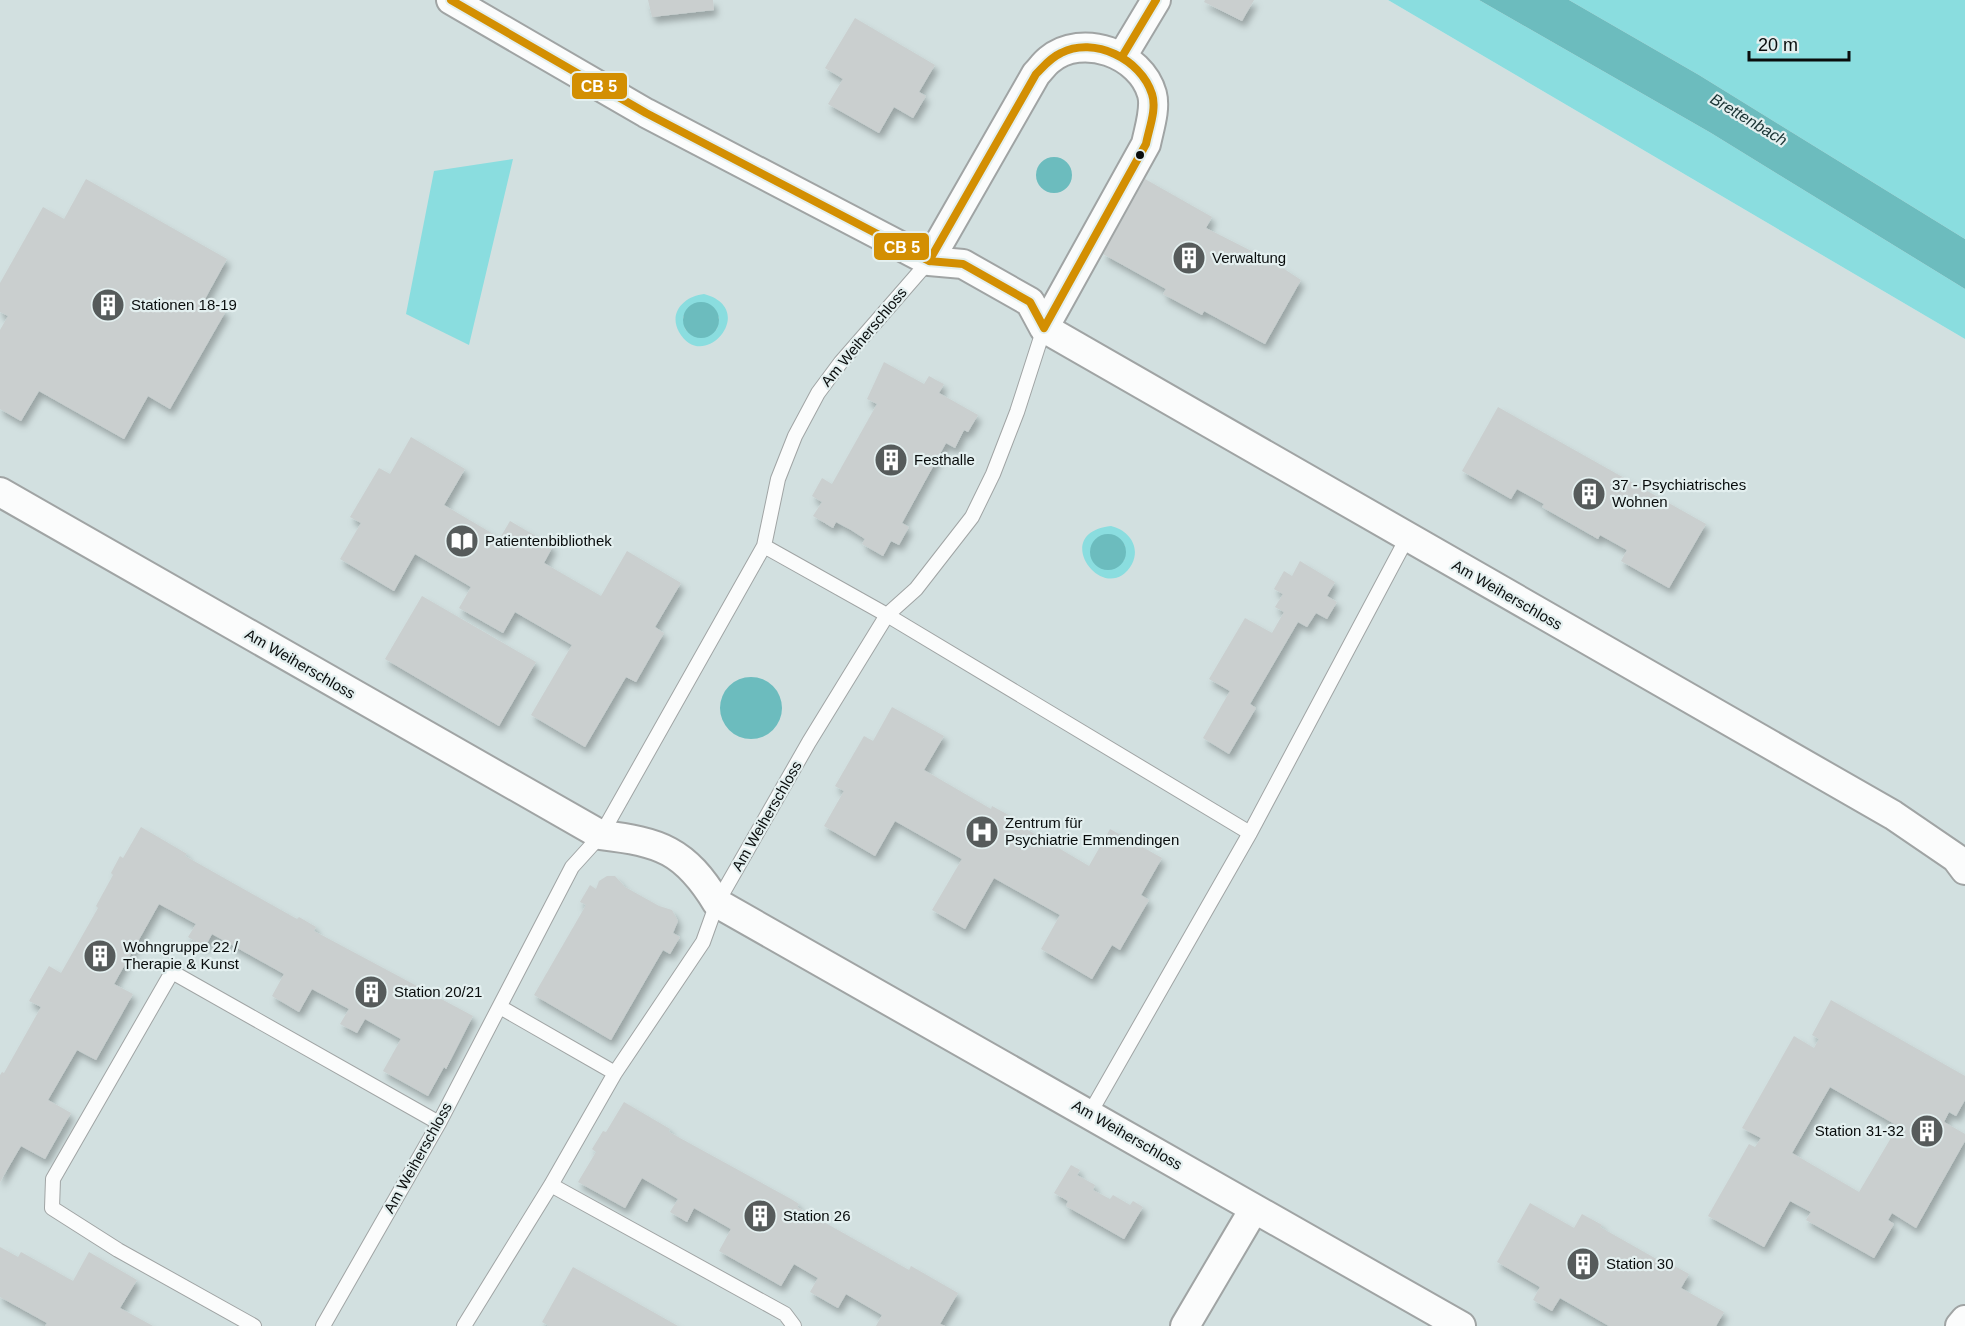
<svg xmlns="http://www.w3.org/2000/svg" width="1965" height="1326" viewBox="0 0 1965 1326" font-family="Helvetica,sans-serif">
<defs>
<filter id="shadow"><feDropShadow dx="3.5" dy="6" stdDeviation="3" flood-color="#0004"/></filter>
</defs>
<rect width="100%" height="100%" fill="#e6ecec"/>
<path fill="#d2e0e0" d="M0,0H1388L1965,339V1326H0Z"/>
<path fill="#8adddf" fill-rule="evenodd" d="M1388,0H1479L1711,133L1965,289V339Z
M1569,0H1965V239L1699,75Z
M513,159L469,345L406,314L434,171Z
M704,294C760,309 703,375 679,332C668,312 685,296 704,294ZM715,309L719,318L717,329C705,337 697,342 685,329L683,317L686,312Z
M1111,526C1128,530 1141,546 1132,564C1106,610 1047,533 1111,526ZM1097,538L1125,545L1124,561H1093L1091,549Z"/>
<path fill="#6cbcbe" d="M1479,0H1569L1699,75L1965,239V289L1711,133Z
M1036 175a18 18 0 1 1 36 0a18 18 0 1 1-36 0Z
M683 320a18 18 0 1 1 36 0a18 18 0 1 1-36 0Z
M1090 552a18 18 0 1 1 36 0a18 18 0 1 1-36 0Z
M720 708a31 31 0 1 1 62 0a31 31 0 1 1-62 0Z"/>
<path fill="#cacfcf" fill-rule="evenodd" filter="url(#shadow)" d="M648,0H713L714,10L652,17Z
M1205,0H1254L1242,21L1204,2Z
M855,18L935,65L919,92L926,96L913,118L894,107L879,133L828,104L843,79L825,68Z
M86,179L227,259L205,299L226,311L170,409L148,396L124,439L39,391L21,421L0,409V330L8,316L0,312V283L43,207L64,219Z
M1145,179L1212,217L1206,228L1275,263L1301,280L1265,344L1204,311L1202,315L1163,294L1166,289L1103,254Z
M884,362L924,384L929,376L936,380L944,384L939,393L978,415L968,432L964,430L955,448L946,443L902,523L909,527L899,545L891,541L883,556L862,544L865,539L851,530L836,522L833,528L813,516L822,502L812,496L822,478L832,484L877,404L867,399Z
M1498,407L1706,524L1669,588L1621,561L1627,550L1600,535L1598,539L1542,507L1544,504L1517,489L1511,499L1462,471Z
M411,437L465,469L444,505L500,538L510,521L553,546L544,563L601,596L627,551L681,583L655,627L664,633L636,682L626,677L585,747L531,715L572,645L515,612L503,633L459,608L471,587L415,554L394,591L340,559L361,523L350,517L379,468L390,474Z
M1300,561L1335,582L1327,596L1337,602L1327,619L1316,613L1307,627L1298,622L1250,704L1256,708L1229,754L1203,738L1230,691L1209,679L1245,618L1272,633L1284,612L1275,607L1283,594L1274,589L1284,571L1292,576Z
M422,596L536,662L499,726L385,659Z
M892,707L944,736L924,770L991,809L992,806L1025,824L1023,827L1089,866L1110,829L1162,858L1141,895L1149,900L1120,950L1112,945L1092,979L1041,949L1060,915L994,878L965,929L932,910L962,859L895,821L875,856L824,826L844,791L835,786L864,736L873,741Z
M141,827L187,854L185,856L297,919L299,917L316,927L314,931L473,1016L446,1069L444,1067L428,1096L383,1071L401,1039L365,1019L357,1033L340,1024L349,1009L312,989L299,1012L272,996L284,974L212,934L205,947L188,937L196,924L159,904L114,984L133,994L96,1060L77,1050L48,1100L71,1113L45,1159L21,1146L0,1182V1075L2,1072L4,1073L41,1007L29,1001L49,966L61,973L98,908L96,906L113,875L111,873L120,856L123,858Z
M607,876H615L625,887L659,906L672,910L678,921L673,933L680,937L670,954L663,950L611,1040L534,995L586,905L580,902L590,885L596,889L599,881Z
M1831,1000L1965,1076V1100L1956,1116L1949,1112L1944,1122L1965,1134V1141L1916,1228L1892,1213L1888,1220L1894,1224L1874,1258L1806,1220L1811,1212L1790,1201L1764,1247L1708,1216L1749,1144L1755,1147L1761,1138L1742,1128L1794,1036L1814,1048L1819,1039L1812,1035ZM1830,1087L1898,1126L1859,1192L1792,1153Z
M624,1102L670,1129L669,1132L791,1199L799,1204L797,1207L909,1270L911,1266L958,1293L940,1324L945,1326H876L882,1315L846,1294L838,1308L810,1292L818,1278L794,1264L781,1286L719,1251L731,1229L694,1208L687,1222L670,1212L678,1199L642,1178L625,1208L578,1182L596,1152L592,1149L603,1131L606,1132Z
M1071,1165L1080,1170L1077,1175L1095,1185L1093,1190L1110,1199L1113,1195L1130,1205L1133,1201L1143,1207L1124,1239L1066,1206L1068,1201L1054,1193Z
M1530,1203L1574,1228L1582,1214L1602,1225L1600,1227L1667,1265L1669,1263L1689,1274L1681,1288L1724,1312L1716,1326H1609L1560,1298L1552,1311L1533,1300L1540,1287L1497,1262Z
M0,1247L18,1257L21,1252L73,1281L89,1252L137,1280L120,1308L153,1326H45L47,1323L0,1297Z
M573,1267L678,1326H549L542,1322Z"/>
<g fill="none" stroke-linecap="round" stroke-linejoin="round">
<g stroke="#a0a4a4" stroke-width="16">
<path id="service" d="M764,546L887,615L1250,833
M500,1007L615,1073
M1090,1113L1250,833L1407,538
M551,1185L785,1314L794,1326
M254,1326L118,1250L52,1208L53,1179L172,972L439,1123
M323,1326L439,1123L572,867L601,835L764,546L778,479L795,436L818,393L841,362L929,261
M464,1326L551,1185L615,1073L703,942L717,903L809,742L887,615L916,589L972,517L993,474L1017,412L1044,328"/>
</g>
<g stroke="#a0a4a4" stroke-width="32">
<path id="minor" d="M451,0L646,113L929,261L963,264L1030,302L1044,328L1893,815L1956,858L1965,870
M1123,55L1156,0
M929,261L1036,74C1040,70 1044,64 1049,60C1082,32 1141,54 1152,94C1156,109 1149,129 1146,144L1044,328
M0,492L601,835C660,842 685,850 717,903L1461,1326
M1185,1326L1254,1209
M1960,1326L1965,1320"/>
</g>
<use href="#service" stroke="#fbfcfc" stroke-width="14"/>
<use href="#minor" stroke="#fbfcfc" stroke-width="28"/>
<g stroke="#e3efef" stroke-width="12">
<path id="bus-1" d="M451,0L646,113L929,261L963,264L1030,302L1044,328
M1123,55L1156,0
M929,261L1036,74C1044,66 1050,58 1061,53C1094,36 1141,59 1152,94C1157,109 1149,128 1146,144L1044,328"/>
</g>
<use href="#bus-1" stroke="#d38f02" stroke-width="8"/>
</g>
<defs>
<g id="building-disc" transform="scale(1.725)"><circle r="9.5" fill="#565b5b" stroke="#e3efef"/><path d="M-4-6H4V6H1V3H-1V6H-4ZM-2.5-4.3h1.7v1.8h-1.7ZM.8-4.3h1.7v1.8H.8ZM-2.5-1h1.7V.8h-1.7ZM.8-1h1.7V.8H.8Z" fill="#fff"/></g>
<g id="library-disc" transform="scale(1.725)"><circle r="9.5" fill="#565b5b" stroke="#e3efef"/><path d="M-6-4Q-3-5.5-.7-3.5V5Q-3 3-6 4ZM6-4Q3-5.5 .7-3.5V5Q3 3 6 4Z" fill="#fff"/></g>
<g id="hospital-disc" transform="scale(1.725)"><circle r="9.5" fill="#565b5b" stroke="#e3efef"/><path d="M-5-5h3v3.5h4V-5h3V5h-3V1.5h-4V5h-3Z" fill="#fff"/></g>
</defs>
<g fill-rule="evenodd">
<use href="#building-disc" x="1189" y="258"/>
<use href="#building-disc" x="108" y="305"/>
<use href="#building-disc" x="891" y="460"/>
<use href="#building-disc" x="1589" y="494"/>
<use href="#library-disc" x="462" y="541"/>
<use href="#hospital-disc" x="982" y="832"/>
<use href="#building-disc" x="100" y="956"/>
<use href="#building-disc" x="371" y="992"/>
<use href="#building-disc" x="1927" y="1131"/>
<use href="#building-disc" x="760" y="1216"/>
<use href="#building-disc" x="1583" y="1264"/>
</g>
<circle fill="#090d0d" stroke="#e3efef" stroke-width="2" cx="1140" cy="155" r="5"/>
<g text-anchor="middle" stroke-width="4.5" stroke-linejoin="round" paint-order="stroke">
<g font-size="15" fill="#090d0d" stroke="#e3efef" text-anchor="start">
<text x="1212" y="263">Verwaltung</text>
<text x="131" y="310">Stationen 18-19</text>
<text x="914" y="465">Festhalle</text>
<text x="1612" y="490">37 - Psychiatrisches<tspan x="1612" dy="17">Wohnen</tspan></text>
<text x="485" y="546">Patientenbibliothek</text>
<text x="1005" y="828">Zentrum für<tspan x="1005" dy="17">Psychiatrie Emmendingen</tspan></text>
<text x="123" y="952">Wohngruppe 22 /<tspan x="123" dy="17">Therapie &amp; Kunst</tspan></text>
<text x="394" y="997">Station 20/21</text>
<text x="1904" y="1136" text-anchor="end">Station 31-32</text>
<text x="783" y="1221">Station 26</text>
<text x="1606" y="1269">Station 30</text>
</g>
<g font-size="15" fill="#090d0d" stroke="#e3efef">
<text transform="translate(864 337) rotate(-50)" y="5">Am Weiherschloss</text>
<text transform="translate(1507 595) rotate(30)" y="5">Am Weiherschloss</text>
<text transform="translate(300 664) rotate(30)" y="5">Am Weiherschloss</text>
<text transform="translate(767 816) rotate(-60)" y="5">Am Weiherschloss</text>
<text transform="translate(1127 1135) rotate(30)" y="5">Am Weiherschloss</text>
<text transform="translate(418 1158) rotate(-61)" y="5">Am Weiherschloss</text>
</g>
<g font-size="16" font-style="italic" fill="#193232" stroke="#e3efef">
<text transform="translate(1749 119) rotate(31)" y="6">Brettenbach</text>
</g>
</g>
<g stroke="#e3efef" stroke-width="2">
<rect x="571" y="72" width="57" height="28" rx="6" fill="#d38f02"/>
<rect x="873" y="232" width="57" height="29" rx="6" fill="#d38f02"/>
</g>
<g font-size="16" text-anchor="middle" font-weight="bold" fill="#fff">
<text x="599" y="92">CB 5</text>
<text x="902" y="253">CB 5</text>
</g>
<path d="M1749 51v9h100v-9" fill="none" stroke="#090d0d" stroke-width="3"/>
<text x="1758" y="51" font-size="18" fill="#090d0d" stroke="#e3efef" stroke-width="4.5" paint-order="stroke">20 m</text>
</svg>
